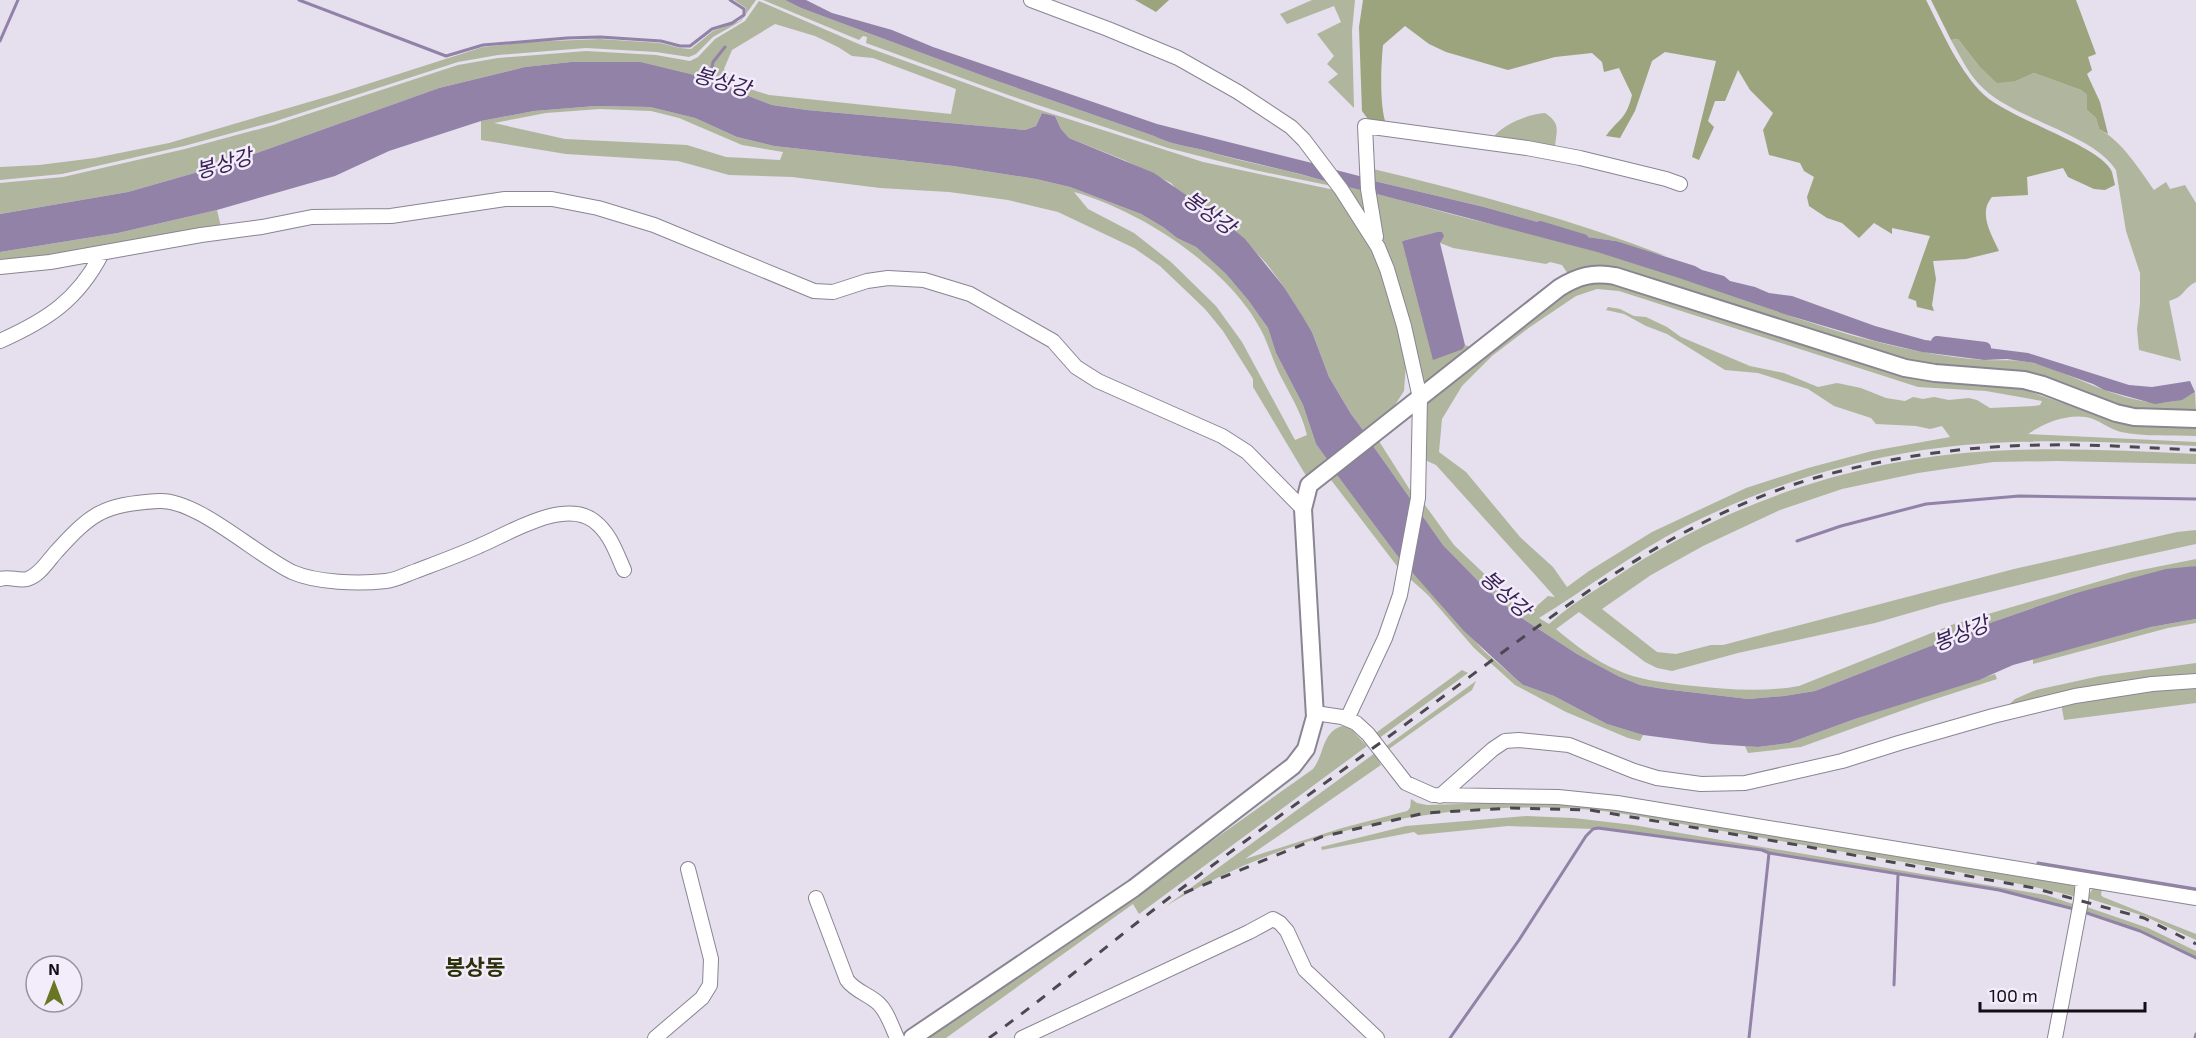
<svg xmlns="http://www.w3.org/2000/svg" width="2196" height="1038" viewBox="0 0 2196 1038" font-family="'Exo 2','Noto Sans KR',sans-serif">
<rect width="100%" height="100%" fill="#e5dfee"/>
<path fill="#b0b69d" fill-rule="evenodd" d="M734,0H756L741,21L713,37L696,54L689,57L656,52L586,48L498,55L458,62L273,122L184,146L62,174L0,180V167L39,165L95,158L169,143L333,95L483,47L527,42L600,39L660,43L680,48L691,49L713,31L740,21L745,15L746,8Z
M763,0H785L801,8L997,81L1154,136C1170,144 1186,146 1203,150C1244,163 1287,169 1328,182L1332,186L1254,170L1168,148L1011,96L866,43L867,37L863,36L859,40Z
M1312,0H1355L1352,31L1354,108L1328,82L1338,74L1327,64L1334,56L1317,34L1341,22L1334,6L1287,24L1280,14Z
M759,1L861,45L1037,109L1203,162L1339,191L1374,253L1391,296L1406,363L1404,391L1393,408L1366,434L1351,414L1329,377L1312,332L1284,287L1266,263L1235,230L1177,190L1171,183L1124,160L1069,138L1061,129L1055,116L1042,113L1036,126L1025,130L807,110L772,105L694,75L571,62L525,67L439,88L226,164L128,192L0,214V183L63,177L185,149L274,125L458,65L498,58L586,51L656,55L690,61L698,57L715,39L745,21ZM775,24L815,36L838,47L852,56L873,58L956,89L951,114L769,95L734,84L729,79L724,69L732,50Z
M1958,39L1979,66L2016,81L2034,73L2081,90L2087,95V110L2096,118L2099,129C2122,141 2139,169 2154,190L2166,182L2170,189L2185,185L2196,203V282C2182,289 2186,296 2169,301L2181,361L2139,350L2137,329L2140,304V273L2126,231L2116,170C2093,134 2017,120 1984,89C1970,77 1960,56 1951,40Z
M596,106L650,107L695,118L737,137L774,146L953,166L1036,179L1070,187L1141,214L1163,227L1177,238L1196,247L1226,274L1248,300L1268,328L1276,353L1303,405L1316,444L1329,462L1308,479L1253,387V379L1223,331L1205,309L1160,266L1134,248L1058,212L1008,200L949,192L880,188L792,177L729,175L678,161L566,154L481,140V121L534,111ZM600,109L651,111L679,118L742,145L783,152L780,160L726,157L687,145L565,139L494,123L546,113ZM1074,192C1140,210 1229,268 1261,330C1269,345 1273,362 1281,377C1291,396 1302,414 1307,435L1295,440L1242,342L1216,306L1171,262L1134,233L1088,209Z
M1545,113C1563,125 1555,132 1555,150L1492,139C1501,125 1528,114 1545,113Z
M1369,168C1469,192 1570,219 1666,256L1644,251L1616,241L1558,233L1545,224L1484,207L1370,180Z
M1340,185L1364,191L1367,223Z
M1373,193C1407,201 1440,212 1474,220C1542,235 1611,255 1678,277C1737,297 1795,319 1854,336C1896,347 1940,357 1983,360C2000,361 2016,359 2033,363C2080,374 2150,424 2195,392L2196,411L2155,414L1938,370L1594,269L1427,384L1422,379L1386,255ZM1437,232H1442L1440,243L1453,248L1546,264L1550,262L1562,265L1568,274L1470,347L1465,345L1463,349L1402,241Z
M217,210L221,227L0,263V252L118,233Z
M1591,281L1619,284L1680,305L2025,390L2109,419L2126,423L2196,426V436C2172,435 2144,437 2121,432C2109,429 2098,419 2086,417C2066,414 2044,423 2028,434L2196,442V446C2128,443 2059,439 1991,443C1885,449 1780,479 1686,526C1634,552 1588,588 1539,618L1549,624C1573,602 1604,585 1631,567C1738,499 1864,458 1991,451C2060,447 2128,451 2196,454V464L2057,461L1993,462L1918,473L1842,489L1780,510L1703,546L1651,575L1602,609L1657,652L1676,654L1711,645H1723L2014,569L2177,532L2196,530V544L2105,564L1941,604L1875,623L1738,653L1672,671L1657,668L1645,662L1579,612L1556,629C1574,644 1595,661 1617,670C1639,680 1661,682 1684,685C1723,689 1760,693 1799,686L1954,624L2131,572L2196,559V566L2076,593L1987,624L1815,691L1784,696L1748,699L1664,689L1640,685L1618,676L1577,654L1517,615L1484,587L1443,545L1371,443L1377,438L1410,490H1414L1454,545L1518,606L1530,612L1548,596L1555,597L1436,465L1425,460L1424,403L1567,289ZM1597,289L1619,291L1918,387L1986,391L2042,401L2040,405L2034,406L1990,408L1977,400L1969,398L1949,400L1934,397L1923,399L1913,397L1905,401L1886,398L1861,388L1837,383L1818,387L1784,373L1750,366L1681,337L1667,327L1646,317L1634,316L1620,309L1608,307L1606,310L1624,314L1646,326L1667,334L1725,370L1758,373L1808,389L1834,406L1871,418L1876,424L1916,426L1930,429L1942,426L1950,437L1872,451L1808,468L1746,488L1652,532L1589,571L1567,587L1553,567L1520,537L1466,472L1439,452L1442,419L1462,386L1492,356L1530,327L1576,296Z
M1334,471L1396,554L1485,652L1515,678L1523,685L1554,696L1607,724L1643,735L1640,741L1628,738L1566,712L1515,685L1474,648L1428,595L1400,570L1328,476Z
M2196,619V623L2168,628L2033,664V659L2151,627Z
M2196,663V678L2003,710L2015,699L2036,690L2100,676Z
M1462,670L1468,673L1378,739L1373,735Z
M1995,674L1997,679L1923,703L1801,747L1748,753L1745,746L1758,747L1789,743L1855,719Z
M1476,681L1472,690L1386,751L1385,747Z
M2196,684V703L2064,720L2061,703Z
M1342,726L1349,727L1367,746L1139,914L1133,904L946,1038H924L1129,900L1313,769C1325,754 1321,733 1342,726Z
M1375,753L1381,765L1245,859L1342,828L1407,811L1410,808L1411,799L1417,803L1427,805L1523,802L1585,805L2076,886L2077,897C1983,874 1886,859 1791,843C1749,835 1707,829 1665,821C1638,816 1610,811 1581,809C1439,800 1288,831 1166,906Z
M1526,816L1574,818L1633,825L2046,895L2076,905L2075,908L1999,890L1769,852L1762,849L1598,827L1593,829L1508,826L1418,835L1414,832L1322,850L1321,847L1406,826Z
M2093,888H2102L2101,895L2103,897L2196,934V940L2144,916L2087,898Z
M2084,906L2148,928L2196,951V957C2159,938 2121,922 2082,910Z"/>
<path fill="#9ba47c" d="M1135,0H1169L1156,12Z
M1363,0H1926C1942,31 1956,65 1980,91C2004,118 2101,145 2112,172C2113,176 2114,181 2115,185L2105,190L2094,189L2068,177L2063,168L2027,177L2028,195L1992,197C1978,213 1991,234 1999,251L1966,259L1933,261L1936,279L1932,305L1934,311L1917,307L1916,301L1908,298L1930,236L1892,228V234L1874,223L1859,238L1842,223L1827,218L1809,206L1807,197L1814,177L1804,171L1800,163L1769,155L1763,130L1773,113L1750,90L1738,70L1725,101H1715L1708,121L1714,127L1699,160L1692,157L1716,61L1665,52L1652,61L1635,111L1620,138L1606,136C1619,118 1626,120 1632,95L1619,68L1604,72L1602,62L1592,53L1555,57L1508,70L1446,52L1429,44L1405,26L1383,45C1381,64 1379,110 1387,126L1371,123L1362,111L1359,27Z
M1931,0H2076L2096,54L2088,57L2092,70L2087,74L2100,102L2108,134L2099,129L2096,118L2087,110V95L2081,90L2034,73L2016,81L1997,83L1979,66L1958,39L1951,40Z"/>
<path fill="#9282a7" d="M785,0H806L832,13L892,30L933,47L1157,124L1316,164L1328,182C1287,169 1244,162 1203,150C1186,146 1170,144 1154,136L997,81L801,8Z
M571,62H640L694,75L772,105L807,110L1025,130L1036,126L1042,113L1055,116L1061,129L1069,138L1154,173L1224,221L1245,239L1284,287L1303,317L1312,332L1329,377L1351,414L1366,434L1329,462L1316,444L1303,405L1276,353L1268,328L1248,300L1226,274L1196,247L1177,238L1163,227L1141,214L1070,187L1036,179L953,166L774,146L737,137L695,118L650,107L596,106L534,111L481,121L389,151L335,176L217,210L118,233L0,252V214L128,192L226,164L439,88L525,67Z
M1332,169L1363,177L1364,191L1340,185Z
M1370,180L1484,207L1545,224L1558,233L1616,241L1695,266L1702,270L1724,276L1730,281L1755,287L1769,293L1792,296L1875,326L1925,340L2028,353L2129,385L2152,387L2190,381L2195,392L2182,400L2155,404L2104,390L2093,384L2034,363L2007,359L1984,360L1922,352L1875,341L1787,315L1679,278L1597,252L1373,193Z
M1437,232H1442L1444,236L1440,243L1465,345L1463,349L1433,360L1402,241Z
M1371,443L1443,545L1484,587L1517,615L1577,654L1618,676L1640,685L1664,689L1748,699L1784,696L1815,691L1987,624L2076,593L2166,569L2196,566V619L2151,627L2013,665L1979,680L1855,719L1789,743L1758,747L1712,744L1643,735L1607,724L1554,696L1523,685L1515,678L1464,631L1396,554L1334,471Z"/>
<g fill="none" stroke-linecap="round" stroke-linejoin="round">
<path stroke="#9282a7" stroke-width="3" d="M299,0L446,56L483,45L567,38L600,37L661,41L680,46H690L712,29L732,23L744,15V9L730,0
M0,41L18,0
M709,81L713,62L725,47
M1797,541L1841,526L1926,504L2019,496L2196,499
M2038,863L2196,889
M2084,912L2140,931L2196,958
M1894,985L1898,874
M1450,1038L1519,940L1586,836L1593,829L1598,828L1762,850L1769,853L1999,890L2074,909
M1749,1038L1769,853
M2195,1038L2196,1034"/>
<path stroke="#9282a7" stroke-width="12" d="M1540,227L1583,240
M1937,342L1985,348"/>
<g stroke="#8a8592" stroke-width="16">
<path id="minor" d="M1031,0L1108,29L1178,58L1238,92L1291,127L1304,140L1341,189L1378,247L1387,269L1404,326L1420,398L1418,498L1400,595L1385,638L1347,719
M1376,237L1368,189L1365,126L1527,148L1580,158L1666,179L1680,184
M0,267L50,262L201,235L262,227L312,217L391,216L505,199H552L598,208L654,225L814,291L833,292L867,281L888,278L924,280L970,294L1053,341L1076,367L1098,381L1222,436L1247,452L1303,509
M0,341C47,320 78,300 102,253
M0,579C9,576 18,581 27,579C39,576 48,561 56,552C69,538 84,521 100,513C117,504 140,502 158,501C196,498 256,555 292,572C317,583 359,584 386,581C396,580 407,574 416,571C437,563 459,555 479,546C508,534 564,498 594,521C610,533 616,552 624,570
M1315,713L1342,717L1356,723L1368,734L1406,783L1433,795L1558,797L1617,803L2196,898
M1440,796L1493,749L1505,741L1519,740L1569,745L1634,771L1657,778L1701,784L1745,783L1842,761L1899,743L1993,716L2075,696L2152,684L2196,681
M816,898L847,980C855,991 868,994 878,1003C887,1011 892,1027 897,1038
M655,1038L702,998L710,985L711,959L688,869
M1022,1038L1249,932L1273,919L1280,923L1287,931L1305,970L1377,1038
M2055,1038L2081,901L2083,880"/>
</g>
<g stroke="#8a8592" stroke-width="20">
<path id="major" d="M912,1038L1134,888L1293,766L1306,749L1315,717L1303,509L1309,485L1559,288C1578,276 1593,272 1615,276L1905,368L1935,373L2024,380L2043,385L2116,413L2134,417L2196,419"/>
</g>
<use href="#minor" stroke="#fff" stroke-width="14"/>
<use href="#major" stroke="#fff" stroke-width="16"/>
<path stroke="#4b484f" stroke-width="3" stroke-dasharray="10 10" stroke-linecap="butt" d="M1184,893L1321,837L1425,813L1511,808L1590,810L1798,845L2034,888L2144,918L2196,944
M989,1038C1050,994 1106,946 1165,901C1252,835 1341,772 1429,707C1554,615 1677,514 1829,474C1901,455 1976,445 2050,445C2099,444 2147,448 2196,450"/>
</g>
<g text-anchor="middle" stroke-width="5" stroke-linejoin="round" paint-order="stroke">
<g font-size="21" font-style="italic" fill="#392152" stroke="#f2ecfb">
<text transform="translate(722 82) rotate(16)" y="7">봉상강</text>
<text transform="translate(224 164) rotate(-16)" y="7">봉상강</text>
<text transform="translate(1209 213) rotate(36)" y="7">봉상강</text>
<text transform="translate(1505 594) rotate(42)" y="7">봉상강</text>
<text transform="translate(1961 634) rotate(-22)" y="7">봉상강</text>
</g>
<g font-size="22" font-weight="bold" fill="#2b3109" stroke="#f2ecfb">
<text x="475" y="975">봉상동</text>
</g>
</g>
<g transform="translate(54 984)"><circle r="28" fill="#f2ecfb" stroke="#98949f" stroke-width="1.5"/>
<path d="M0-4.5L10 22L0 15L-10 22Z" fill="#697724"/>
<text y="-9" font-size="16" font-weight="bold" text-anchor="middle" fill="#110f14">N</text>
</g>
<path d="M1980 1002v9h165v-9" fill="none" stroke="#110f14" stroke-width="3"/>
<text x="1989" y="1002" font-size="18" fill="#110f14" stroke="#f2ecfb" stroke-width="4.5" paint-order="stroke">100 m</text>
</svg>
